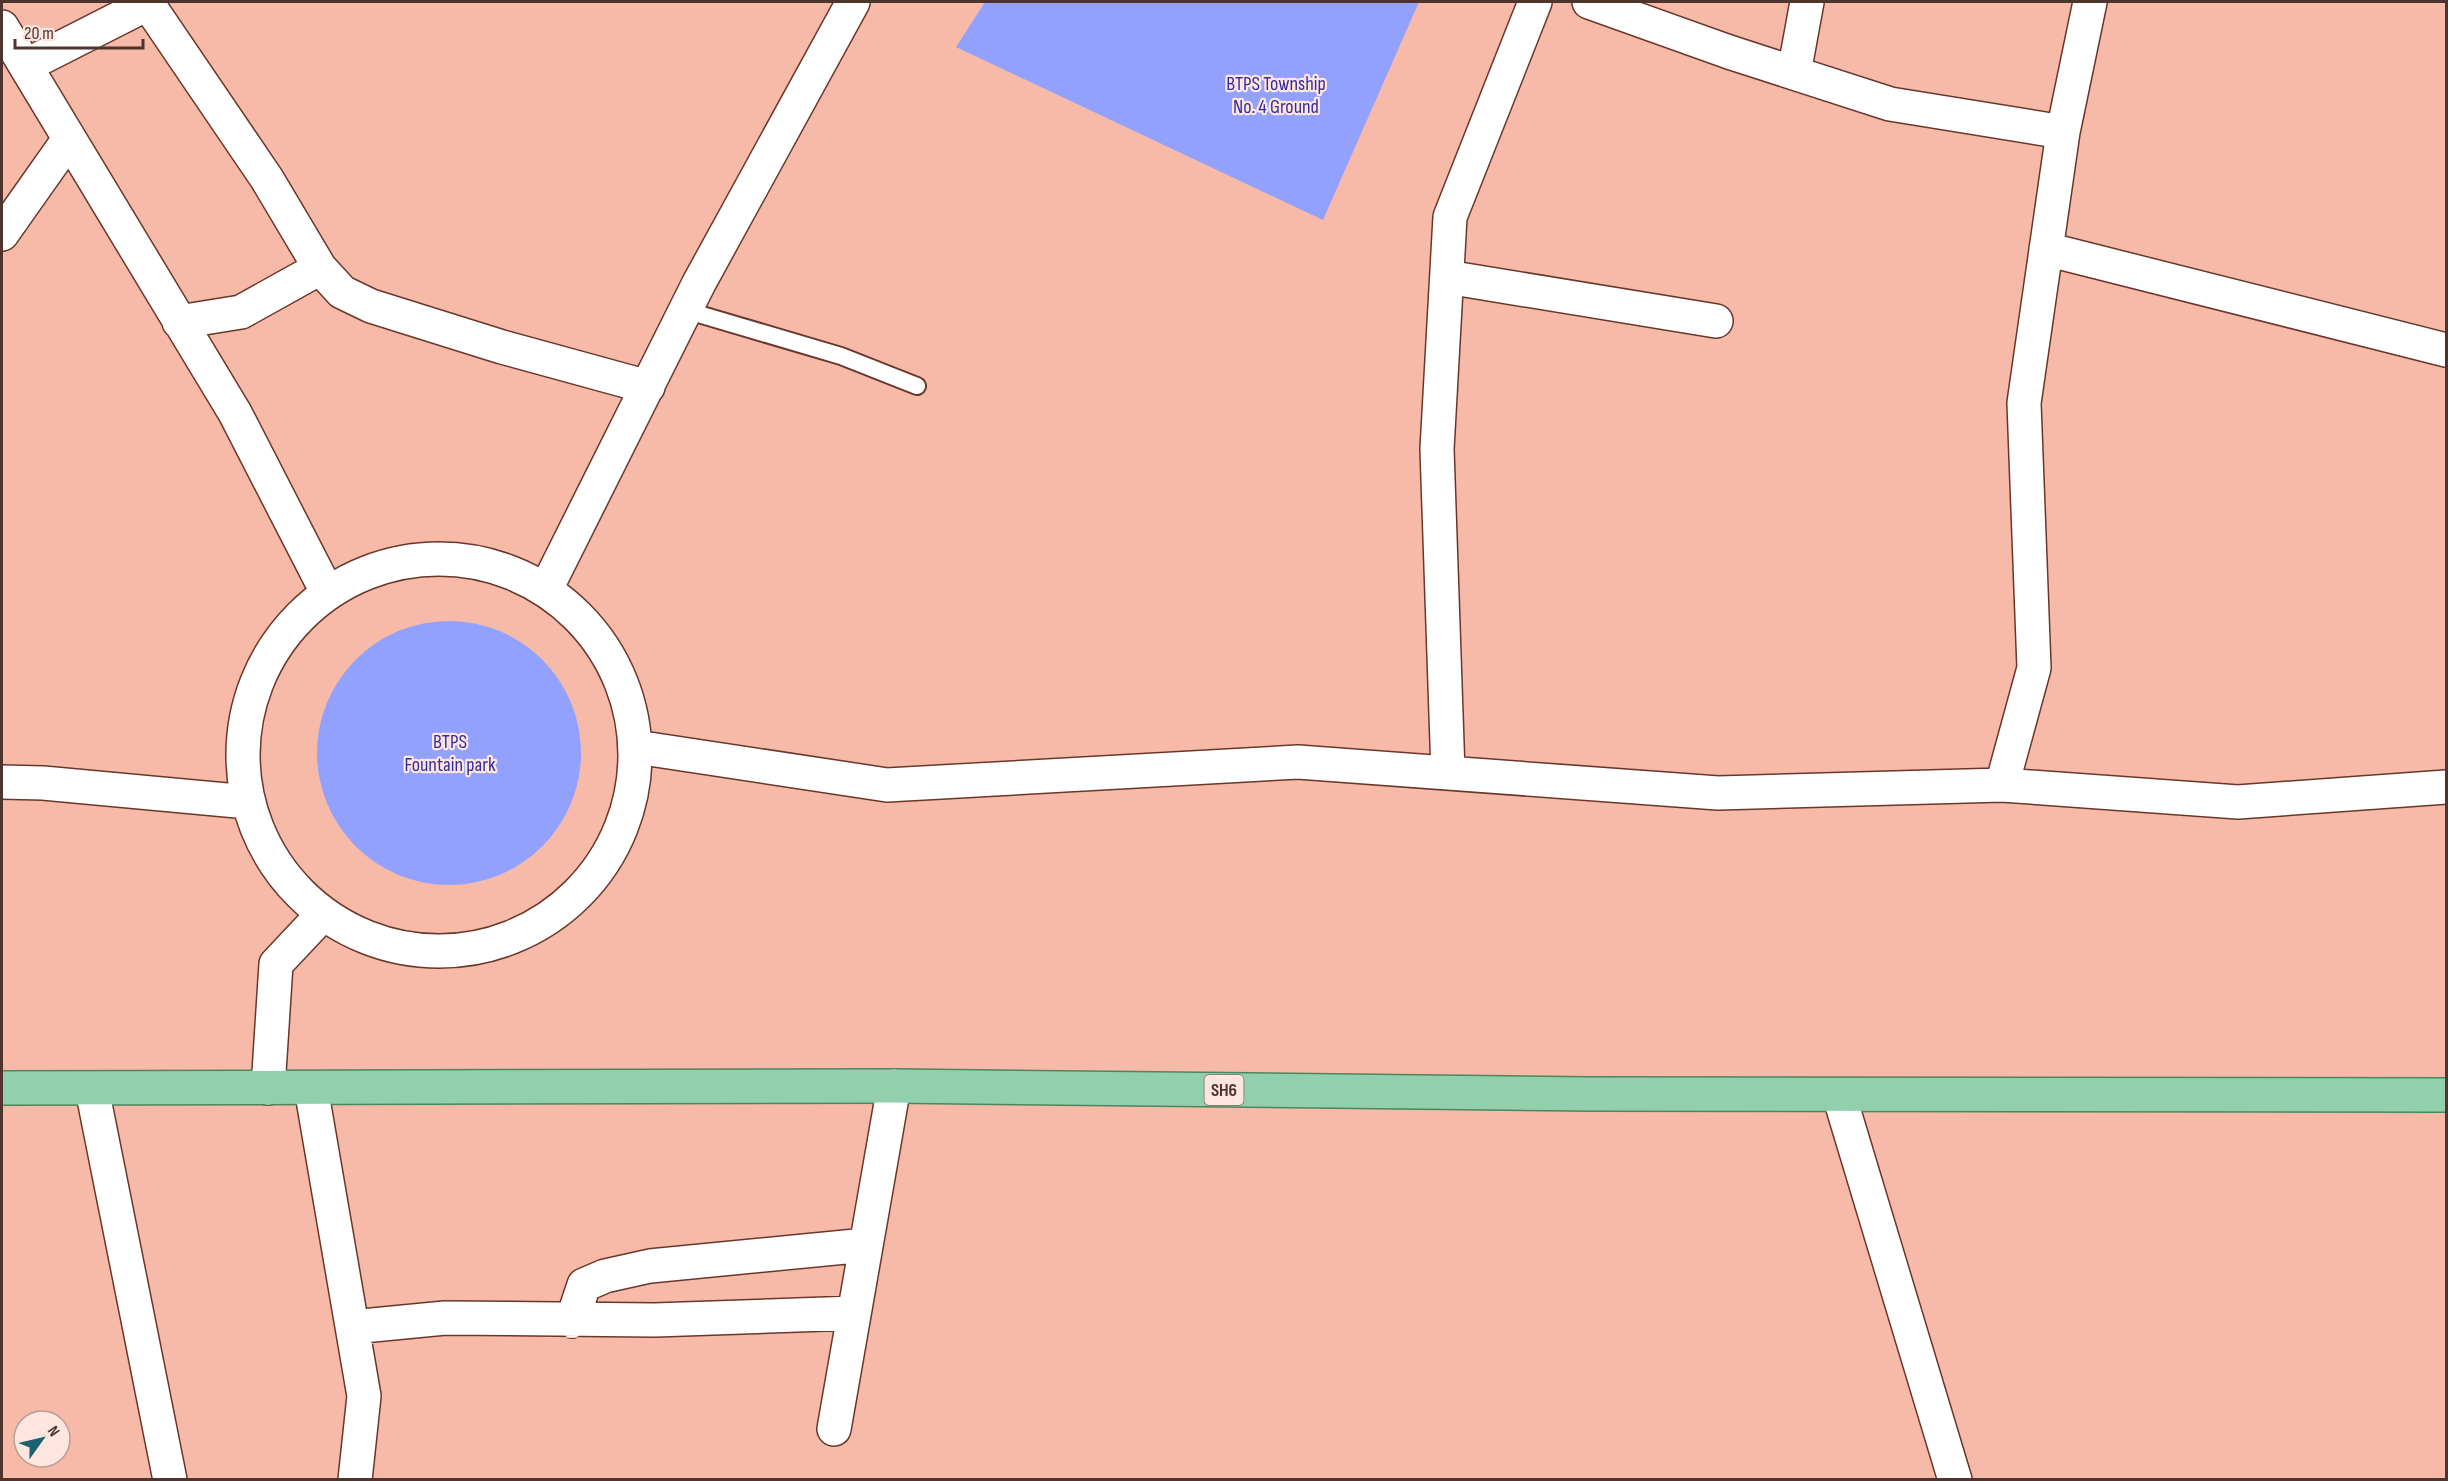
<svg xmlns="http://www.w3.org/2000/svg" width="2448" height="1481" viewBox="0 0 2448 1481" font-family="'Sofia Sans Condensed',sans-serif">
<rect width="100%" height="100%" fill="#f7baa9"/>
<path fill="#93a1fe" d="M985,2H1419L1323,220L956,47Z
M317 753a132 132 0 1 1 264 0a132 132 0 1 1-264 0Z"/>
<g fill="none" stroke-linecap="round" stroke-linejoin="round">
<g stroke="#69372a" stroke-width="20">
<path id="lane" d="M685,310L841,356L917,386"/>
</g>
<g stroke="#69372a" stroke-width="36">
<path id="street" d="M1589,2L1729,52L1890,104L2063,132
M148,4L267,179L320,268L342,292L371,306L502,347L648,387
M2,27L235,413L327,592
M27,65L151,2
M1794,73L1807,2
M2,234L69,139
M2046,249L2446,350
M1447,277L1716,321
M179,322L241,312L320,268
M243 755a196 196 0 1 1 392 0a196 196 0 1 1-392 0Z
M546,589L699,283L853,2
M636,747L887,785L1298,762L1718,793L2002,785L2238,802L2446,787
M1448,773L1437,449L1450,217L1535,2
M2,782L43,783L248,802
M2002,785L2034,668L2024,403L2063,132L2090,2
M268,1088L276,964L323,914
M311,1088L364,1396L355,1480
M92,1089L170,1480
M1839,1095L1955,1480
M572,1321L584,1285L605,1276L650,1266L866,1245
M352,1327L445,1318L655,1320L854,1313
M834,1429L894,1086"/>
</g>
<g stroke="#4b865d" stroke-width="36">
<path id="primary" d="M2,1088L894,1086L1589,1094L2446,1095"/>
</g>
<use href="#lane" stroke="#fff" stroke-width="16"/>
<use href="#street" stroke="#fff" stroke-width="33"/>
<use href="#primary" stroke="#92d0ad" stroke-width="33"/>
</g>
<g text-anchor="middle" stroke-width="4.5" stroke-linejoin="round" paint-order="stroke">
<rect fill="#fee5de" stroke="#826a63" stroke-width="1.5" x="1204.5" y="1075" width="39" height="30" rx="4.5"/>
<g font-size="18" font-weight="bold" fill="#4d352e">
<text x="1224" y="1096">SH6</text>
</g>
<g font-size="20" fill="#312e9e" stroke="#fee5de">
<text x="1276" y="90">BTPS Township<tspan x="1276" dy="23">No. 4 Ground</tspan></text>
<text x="450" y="748">BTPS<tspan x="450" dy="23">Fountain park</tspan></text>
</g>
</g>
<rect width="2448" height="1481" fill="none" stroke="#4d352e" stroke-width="6"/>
<g transform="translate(42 1439) rotate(56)"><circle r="28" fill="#fee5de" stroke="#b79f98" stroke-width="1.5"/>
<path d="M0-4.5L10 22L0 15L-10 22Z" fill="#1a6271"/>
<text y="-9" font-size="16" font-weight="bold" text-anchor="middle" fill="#4d352e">N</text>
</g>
<path d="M15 39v9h128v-9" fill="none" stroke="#4d352e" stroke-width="3"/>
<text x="24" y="39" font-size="18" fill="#4d352e" stroke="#fee5de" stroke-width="4.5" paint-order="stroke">20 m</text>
</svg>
